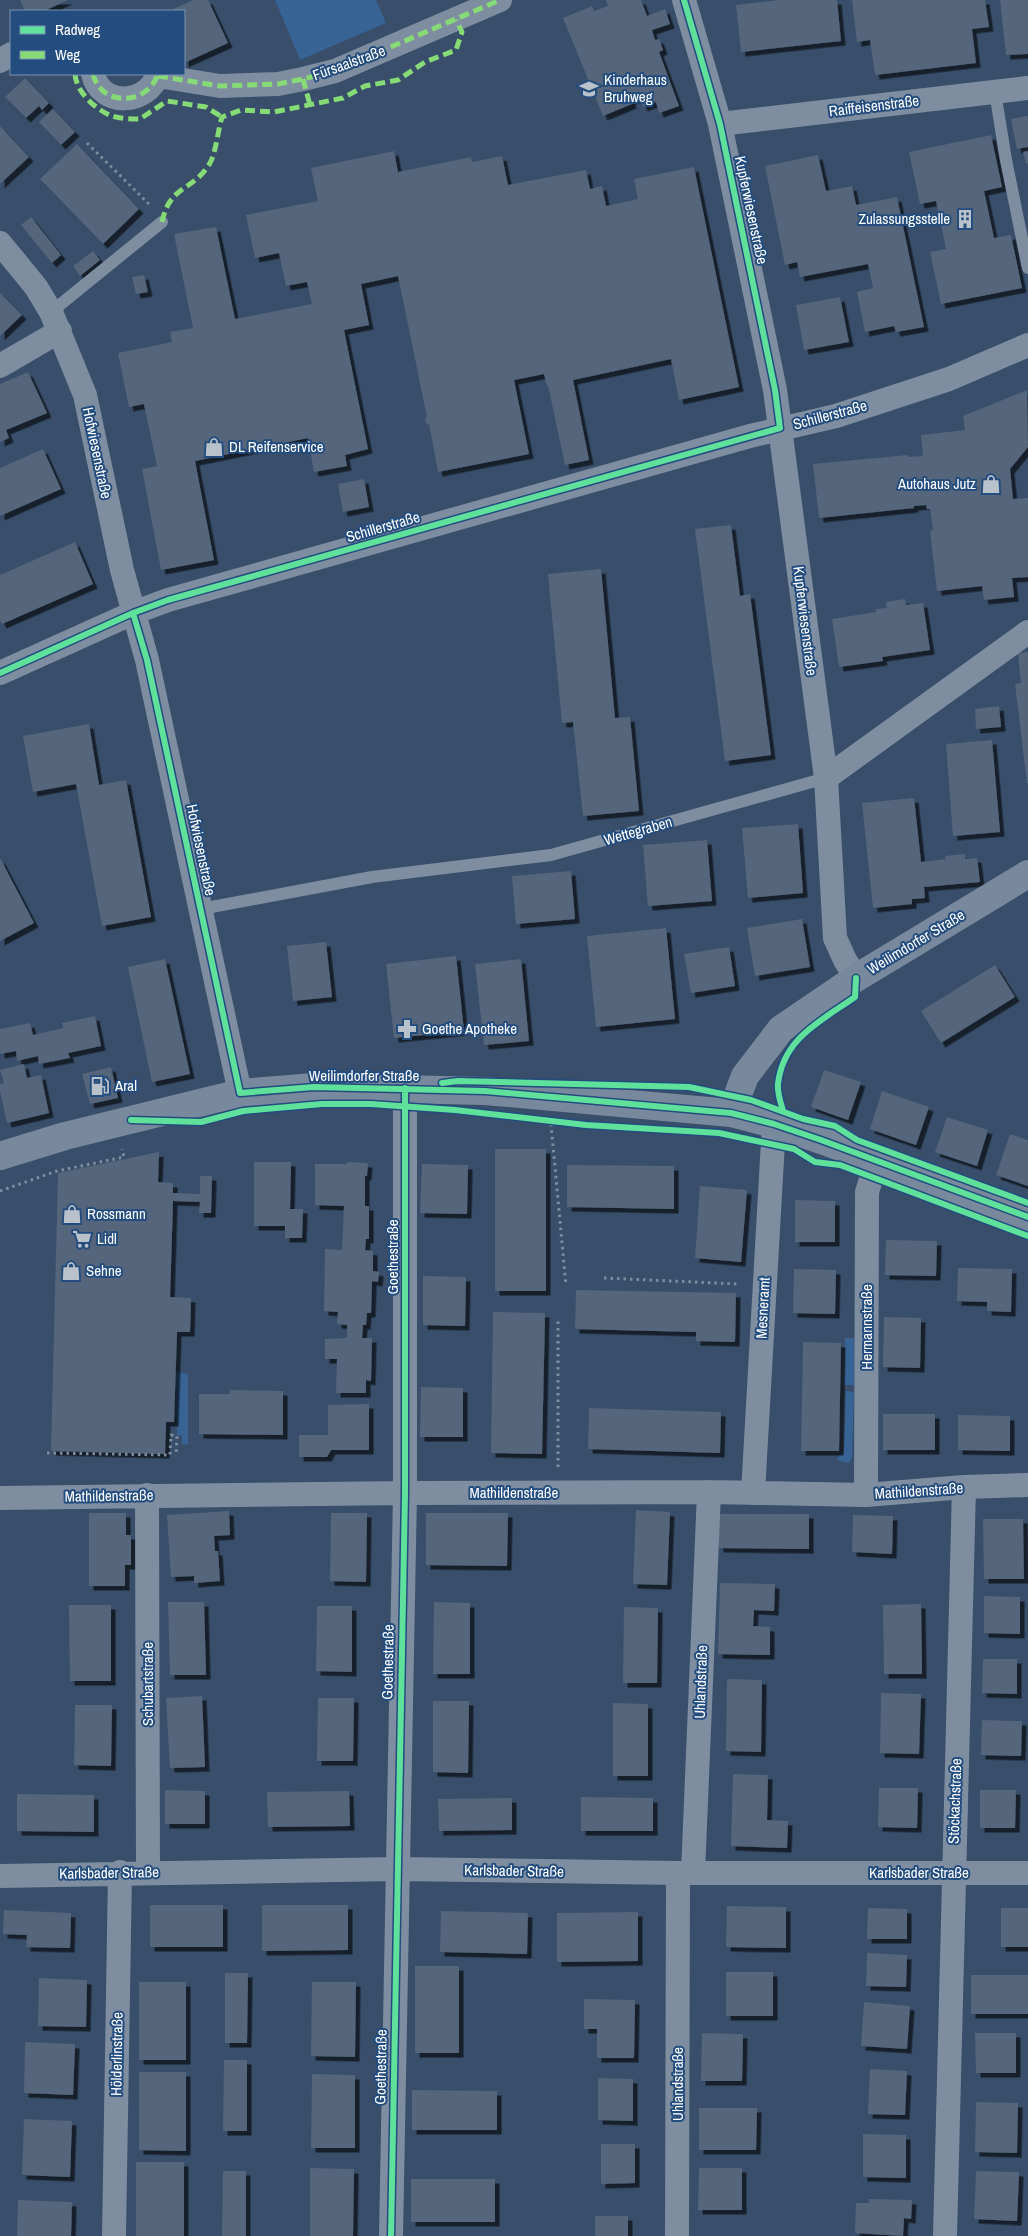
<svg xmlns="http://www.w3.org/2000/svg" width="1028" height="2236" viewBox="0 0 1028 2236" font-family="'Archivo Narrow',sans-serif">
<defs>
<filter id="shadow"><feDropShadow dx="4.5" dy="4.5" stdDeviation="0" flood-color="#0009"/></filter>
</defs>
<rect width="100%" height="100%" fill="#384e6a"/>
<path fill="#376395" d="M275,0H376L386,23L300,60Z
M845,1338H854V1385H844Z
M176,1372L188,1374V1445L182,1444V1435L177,1436Z
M846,1391L854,1392L852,1457L849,1463L837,1460L840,1454L844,1453Z"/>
<path fill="#54657b" filter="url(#shadow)" d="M20,0H68L44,11H25Z
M193,0H208L228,43L184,63V11H169Z
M606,0H641L647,16L665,9L670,24L652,30L655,40L659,39L663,50L659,52L679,106L659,113L656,102L643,107L640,97L631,100L632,104L603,116L563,18L592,6L594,11L608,6Z
M780,0H837L841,41L741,52L736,5Z
M852,0H985L989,27L972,29L976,63L875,75L870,40L857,42Z
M1000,0H1028V54L1006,55Z
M25,78L49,103L42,110L39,106L26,118L5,97Z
M53,109L75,132L61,145L39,122Z
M1028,116V147L1017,149L1011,119Z
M0,126L29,157L0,184Z
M991,135L1002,187L984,191L994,238L1011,235L1022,288L941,304L930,252L946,249L936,201L920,204L909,152Z
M77,144L139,209L103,244L40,179Z
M394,151L398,172L471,157L472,162L502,156L508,185L586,170L590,189L602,186L606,206L638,199L634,179L694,167L739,387L679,400L671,359L573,380L589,460L565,465L548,385L547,386L544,374L514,380L529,454L438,472L429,424L426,425L425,418L427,417L398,276L361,284L369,325L344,330L368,449L345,455L347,466L314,472L308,438L195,461L214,560L161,570L142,469L157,466L144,404L129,407L118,353L172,342L170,332L193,328L174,234L216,227L235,319L312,304L307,282L286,286L279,253L255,258L246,215L318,201L311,168Z
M1028,151V163H1026L1023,152Z
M818,155L826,191L852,186L856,205L897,197L924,327L896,332L894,326L865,332L857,292L873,288L868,264L800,277L797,262L785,265L765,166Z
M31,217L61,255L52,263L21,225Z
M93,251L100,260L80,276L73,266Z
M144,275L148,292L136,294L132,277Z
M0,293L22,315L0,336Z
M840,297L849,342L804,350L796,305Z
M28,372L47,413L6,430L9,438L0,442V384Z
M1027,390L1028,447L1010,469L1013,499L1028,498V577L1012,578L1014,597L984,600L982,586L937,591L930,531L933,530L930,509H927L926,505L914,506V508L819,518L813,464L908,455V457L923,456L921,435L965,430L963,416Z
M43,449L61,489L0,516V468Z
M364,479L369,507L343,512L338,484Z
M731,525L740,596L750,594L771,755L725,761L695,529Z
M75,542L93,584L2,624L0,620V575Z
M601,569L615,718L630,717L639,811L583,816L573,722L562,723L548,574Z
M905,599L906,605L923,603L930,650L882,657L883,661L839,667L832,619L876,612V609L887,608L886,602Z
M1028,652V783H1027L1015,684L1021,683L1018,653Z
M999,706L1001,727L976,729L975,709Z
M89,724L99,785L126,780L151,917L102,926L76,784L33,792L23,736Z
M992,740L1000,832L953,836L946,744Z
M914,798L921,862L946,859L945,856L965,854V859L977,858L980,882L924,887L925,898L912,899V904L873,908L862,803Z
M798,824L803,893L748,898L742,828Z
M707,840L712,901L648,906L643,845Z
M0,858L34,923L0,941Z
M571,871L575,919L516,924L512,876Z
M802,919L810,967L755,976L747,928Z
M666,928L675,1019L596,1027L587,936Z
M326,942L332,997L293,1001L287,946Z
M729,947L735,986L691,993L684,954Z
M456,956L464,1031L394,1038L386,964Z
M165,959L190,1074L152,1082L128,967Z
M521,959L529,1041L484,1045L475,964Z
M995,965L1015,997L941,1043L921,1011Z
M95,1016L101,1046L68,1053L70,1058L39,1064L38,1056L17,1061L16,1051L0,1054V1029L30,1023L33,1035L63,1028L62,1023Z
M24,1064L27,1078L41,1075L49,1113L7,1123L0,1091V1084L4,1083L0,1070Z
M111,1067L118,1098L90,1104L82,1074Z
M824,1070L861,1082L848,1120L811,1107Z
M882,1091L929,1107L916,1145L870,1129Z
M947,1117L988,1130L977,1166L935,1152Z
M1010,1134L1028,1140V1186L996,1175Z
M495,1149H546V1291H495Z
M159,1152L158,1182L173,1183V1193L200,1194V1176H212L211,1213H199L200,1202L173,1201L170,1297L191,1298L190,1332H177L174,1422H166L165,1454L51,1451L58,1173Z
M254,1162H291L290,1209H303L302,1238H285V1226H254Z
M347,1162L368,1163L367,1176H365V1206H369V1239H366L365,1250L373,1251V1271L379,1272L378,1282L372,1281L371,1313H367L366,1325H363L362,1338H372L371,1381L366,1380V1393H336L337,1359H325V1339L347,1338V1325L337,1324L338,1312L324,1311L325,1249L342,1250L344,1206L315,1205V1164H347Z
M422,1164L468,1165L467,1214L420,1213Z
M567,1165L674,1166V1209L567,1207Z
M700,1186L747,1190L741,1262L695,1258Z
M795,1200L835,1201V1242H795Z
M886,1240L937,1241L936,1276L885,1275Z
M958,1268L1012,1269L1011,1312L987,1311V1302L957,1301Z
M794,1269L836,1270L835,1314L793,1313Z
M423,1276L466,1277L465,1326L423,1325Z
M576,1290L736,1293L735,1342L696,1341V1332L575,1329Z
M493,1312L545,1313L542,1454L491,1453Z
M884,1317L921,1318L920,1368L883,1367Z
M803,1342L841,1343L839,1451H801Z
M421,1387L463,1388V1437H420Z
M230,1390L283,1391V1435L199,1434V1394H230Z
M369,1404V1450H331L327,1457H299V1435H328V1405Z
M589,1408L721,1412L720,1453L588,1449Z
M883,1414H935V1450H883Z
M958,1415L1010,1416V1451L958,1450Z
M636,1510L670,1512L667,1585L633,1584Z
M229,1511L230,1535L214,1536L215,1551H218L220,1581L194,1583V1576L171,1577L167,1515Z
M89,1513H126V1535H131V1565H125V1586H89Z
M331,1513H367L366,1582L330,1581Z
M426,1513H508L507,1566L426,1565Z
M719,1514H809V1549L719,1548Z
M853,1515L893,1516L892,1554L852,1552Z
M983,1519H1023L1024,1579H984Z
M720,1583L775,1584L774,1611L754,1610L753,1626L770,1627V1655L718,1654Z
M984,1596L1020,1597V1634L984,1633Z
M168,1602H204L206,1675H170Z
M434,1602L470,1603V1674H433Z
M921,1604L922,1674H884L883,1605Z
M69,1605H111V1681H70Z
M317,1606H352V1672L316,1671Z
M624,1607L658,1608L657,1683H623Z
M983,1659H1017V1694L982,1693Z
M727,1679L762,1680L761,1752L726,1751Z
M881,1693L921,1694L919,1754L880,1753Z
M202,1696L205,1767L170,1768L166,1698Z
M318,1698H354L353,1761H317Z
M433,1701H469L468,1773L433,1772Z
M613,1703L648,1704V1776H613Z
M75,1705H112L111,1766L74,1765Z
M982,1720L1022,1721L1021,1756L981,1755Z
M733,1774L768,1775L767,1820L788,1821L787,1848L731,1846Z
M879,1788H918L917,1828L878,1827Z
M165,1790L205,1791V1824H165Z
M980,1790H1016L1015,1828H980Z
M349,1791L350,1826L268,1827L267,1792Z
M17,1794L94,1795V1832L17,1831Z
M581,1797L653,1798V1831H581Z
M512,1798V1830L439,1831L438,1799Z
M150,1905H223V1947H150Z
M262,1905H348V1950L262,1951Z
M727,1906L786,1907V1948L726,1947Z
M868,1908L907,1909V1939H867Z
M1001,1908H1028V1947H1001Z
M4,1910L71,1913L70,1948L26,1947L27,1935L3,1934Z
M441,1911L528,1913L527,1954L440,1952Z
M638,1912V1961L557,1962V1913Z
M867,1953L907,1955L906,1987L866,1986Z
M415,1966H459V2053H415Z
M726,1972H773V2016H726Z
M225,1973H248L247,2043H225Z
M971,1975H1028V2014H971Z
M39,1978L87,1980L86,2027L38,2026Z
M139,1982H186V2060H139Z
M312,1982H356L355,2057L311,2056Z
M584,1999L635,2000L634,2058H597V2029H584Z
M864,2002L910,2006L907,2049L861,2046Z
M702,2033L743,2034L742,2081H701Z
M975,2033H1016V2073H976Z
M25,2042L75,2044L73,2095L24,2093Z
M224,2060H247V2131H223Z
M870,2069L907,2071L905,2115L868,2114Z
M139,2072H186V2151L139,2150Z
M312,2074L355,2075V2148H311Z
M598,2078L633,2079V2121L598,2120Z
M412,2090L497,2091V2130H412Z
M976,2102L1018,2103L1017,2153L975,2152Z
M699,2108H757L756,2150H699Z
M24,2119L72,2121L70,2177L22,2175Z
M863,2134L906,2135V2178L863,2177Z
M601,2144H635V2183L601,2184Z
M136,2162H184V2236H136Z
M310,2168L354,2169L353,2236H310Z
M699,2168H742V2210H698Z
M223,2171H246V2236H222Z
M976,2171L1019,2172L1017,2221L974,2219Z
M411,2179H495V2222H411Z
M869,2199L912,2200L911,2219L904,2218L903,2236L855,2233L856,2203H869Z
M18,2200L72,2202L71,2236H17Z
M595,2216H628V2236H595Z"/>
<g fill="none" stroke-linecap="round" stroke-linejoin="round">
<path stroke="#7e8ea0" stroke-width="3" stroke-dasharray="2.5 4" stroke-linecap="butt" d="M87,143L151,206
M551,1124L566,1286
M0,1191L57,1171L124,1157L122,1149
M604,1278L739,1284
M47,1453L170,1455L171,1435L177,1436L176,1456
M558,1467V1319"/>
<path stroke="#7e8ea0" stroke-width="12" d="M995,92L1006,160L1028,268
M51,312L162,222
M201,909L372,877L551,855L826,778"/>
<path stroke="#7e8ea0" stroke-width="24" d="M684,0L720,124L775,390L826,778L835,938L845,960L856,978
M0,61L11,54
M93,74C101,108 148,105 158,74
M158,76L220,86L278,84L303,79L335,71L500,0
M720,124L1028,88
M0,243L36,287L51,312L85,395L122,570L147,660L240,1093
M0,366L60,331
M0,673L133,613L168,600L750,436L836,416L949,379L1028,345
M826,778L1028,632
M753,1493L774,1124
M147,1495L148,1872
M866,1495L867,1192L877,1160
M0,1498L405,1493L709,1492L866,1495L964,1487L1028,1485
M693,1872L709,1492
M0,1876L396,1869L678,1873H1028
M114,2236L120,1872
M391,2236L405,1493V1088
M677,2236L678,1873
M945,2236L964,1487"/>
<path stroke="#79899d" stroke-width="28" d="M731,1113L745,1076L781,1029L856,978L1028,874
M0,1156L65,1136L240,1093L314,1087L485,1091L731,1113L774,1124L821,1140L1028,1217"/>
<path stroke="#86db77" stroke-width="5" stroke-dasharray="10 5" stroke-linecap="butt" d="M75,74C76,92 96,110 112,116C121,119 131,119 140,119L167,101L206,107L222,117
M93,74C101,108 148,105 158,74
M158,76L220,86L278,84L303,79L335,71L500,0
M303,79L310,105
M162,222C170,184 193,192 210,163C216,152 218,130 222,117L241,110L274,112L343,98L365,86L398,80L425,62L456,50L462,32L456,20"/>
<g stroke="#234c7f" stroke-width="9">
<path id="cycleway" d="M133,613L147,660L240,1093L314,1087L485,1091L731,1113L774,1124L821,1140L1028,1217
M0,673L133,613L168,600L780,428L775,390L720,124L684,0
M442,1083L458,1081L689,1087L751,1100L803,1119L835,1126L857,1140L1028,1203
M783,1111C781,1103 777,1093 778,1084C783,1038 821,1021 855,997L856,978
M131,1120L201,1122L243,1111L322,1104H371L455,1110L586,1125L719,1133L794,1149L815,1162L840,1165L1028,1236
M391,2236L405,1493V1088"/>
</g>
<use href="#cycleway" stroke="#60e19b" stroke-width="6"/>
</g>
<defs>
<g id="school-bare" transform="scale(1.5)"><path d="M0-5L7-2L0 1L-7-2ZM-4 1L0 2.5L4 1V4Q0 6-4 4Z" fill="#b9c1cb" stroke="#234c7f" stroke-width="2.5" paint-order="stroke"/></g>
<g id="building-bare" transform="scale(1.5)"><path d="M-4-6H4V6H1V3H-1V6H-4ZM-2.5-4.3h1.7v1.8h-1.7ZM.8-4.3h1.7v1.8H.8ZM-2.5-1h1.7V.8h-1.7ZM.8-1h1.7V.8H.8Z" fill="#b9c1cb" stroke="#234c7f" stroke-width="2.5" paint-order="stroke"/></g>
<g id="shop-bare" transform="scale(1.5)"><path d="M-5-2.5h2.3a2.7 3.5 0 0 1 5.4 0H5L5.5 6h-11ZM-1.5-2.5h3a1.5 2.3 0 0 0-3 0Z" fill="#b9c1cb" stroke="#234c7f" stroke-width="2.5" paint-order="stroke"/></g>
<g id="pharmacy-bare" transform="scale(1.5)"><path d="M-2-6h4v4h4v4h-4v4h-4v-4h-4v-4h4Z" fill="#b9c1cb" stroke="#234c7f" stroke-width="2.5" paint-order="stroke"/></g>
<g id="fuel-bare" transform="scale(1.5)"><path d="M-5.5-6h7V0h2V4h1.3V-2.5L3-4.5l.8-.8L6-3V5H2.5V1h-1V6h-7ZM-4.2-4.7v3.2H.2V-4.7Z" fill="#b9c1cb" stroke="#234c7f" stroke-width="2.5" paint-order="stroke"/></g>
<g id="supermarket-bare" transform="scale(1.5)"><path d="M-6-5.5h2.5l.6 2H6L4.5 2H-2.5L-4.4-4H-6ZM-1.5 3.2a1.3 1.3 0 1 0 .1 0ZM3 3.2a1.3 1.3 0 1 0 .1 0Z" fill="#b9c1cb" stroke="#234c7f" stroke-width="2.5" paint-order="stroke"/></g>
</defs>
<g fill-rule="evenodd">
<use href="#school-bare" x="589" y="89"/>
<use href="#building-bare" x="965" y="219"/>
<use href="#shop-bare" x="214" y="447"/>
<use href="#shop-bare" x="991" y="484"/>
<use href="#pharmacy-bare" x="407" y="1029"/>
<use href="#fuel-bare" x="100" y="1086"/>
<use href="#shop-bare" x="72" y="1214"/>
<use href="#supermarket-bare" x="82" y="1239"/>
<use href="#shop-bare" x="71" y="1271"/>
</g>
<g text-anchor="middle" stroke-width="4" stroke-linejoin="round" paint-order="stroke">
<g font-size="15" fill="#fff" stroke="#234c7f">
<text transform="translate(349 63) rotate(-20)" y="5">Fürsaalstraße</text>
<text transform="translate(874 106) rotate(-7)" y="5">Raiffeisenstraße</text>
<text transform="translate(751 210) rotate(78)" y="5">Kupferwiesenstraße</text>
<text transform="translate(830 415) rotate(-15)" y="5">Schillerstraße</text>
<text transform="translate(97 453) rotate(78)" y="5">Hofwiesenstraße</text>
<text transform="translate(383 527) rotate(-16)" y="5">Schillerstraße</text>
<text transform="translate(805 621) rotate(83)" y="5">Kupferwiesenstraße</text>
<text transform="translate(638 831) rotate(-16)" y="5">Wettegraben</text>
<text transform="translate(201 850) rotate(78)" y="5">Hofwiesenstraße</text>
<text transform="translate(916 942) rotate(-31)" y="5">Weilimdorfer Straße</text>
<text x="364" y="1081">Weilimdorfer Straße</text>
<text transform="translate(393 1257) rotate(-90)" y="5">Goethestraße</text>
<text transform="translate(763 1308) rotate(-87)" y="5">Mesneramt</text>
<text transform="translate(867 1327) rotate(-90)" y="5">Hermannstraße</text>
<text transform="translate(919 1491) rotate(-4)" y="5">Mathildenstraße</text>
<text x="514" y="1498">Mathildenstraße</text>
<text transform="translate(109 1496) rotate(-1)" y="5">Mathildenstraße</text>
<text transform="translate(388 1662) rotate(-89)" y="5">Goethestraße</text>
<text transform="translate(701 1682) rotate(-88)" y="5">Uhlandstraße</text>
<text transform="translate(148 1684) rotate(-90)" y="5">Schubartstraße</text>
<text transform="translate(955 1801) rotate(-88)" y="5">Stöckachstraße</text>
<text transform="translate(514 1871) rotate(1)" y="5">Karlsbader Straße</text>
<text transform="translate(109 1873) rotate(-1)" y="5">Karlsbader Straße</text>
<text x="919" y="1878">Karlsbader Straße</text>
<text transform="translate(117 2054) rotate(-89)" y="5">Hölderlinstraße</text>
<text transform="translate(381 2067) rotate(-89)" y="5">Goethestraße</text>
<text transform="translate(678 2084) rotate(-90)" y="5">Uhlandstraße</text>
</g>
<g font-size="15" fill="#fff" stroke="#234c7f" text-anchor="start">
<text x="604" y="85">Kinderhaus<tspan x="604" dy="17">Bruhweg</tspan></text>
<text x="950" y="224" text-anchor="end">Zulassungsstelle</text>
<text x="229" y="452">DL Reifenservice</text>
<text x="976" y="489" text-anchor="end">Autohaus Jutz</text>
<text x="422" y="1034">Goethe Apotheke</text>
<text x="115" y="1091">Aral</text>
<text x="87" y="1219">Rossmann</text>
<text x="97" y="1244">Lidl</text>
<text x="86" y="1276">Sehne</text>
</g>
</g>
<rect x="10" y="10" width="175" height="65" fill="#234c7f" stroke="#7b94b2"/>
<rect x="20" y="26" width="25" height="8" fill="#60e19b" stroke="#7b94b2"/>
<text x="55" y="35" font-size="15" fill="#ffffff">Radweg</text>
<rect x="20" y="51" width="25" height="8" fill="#86db77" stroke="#7b94b2"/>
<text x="55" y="60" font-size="15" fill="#ffffff">Weg</text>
</svg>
